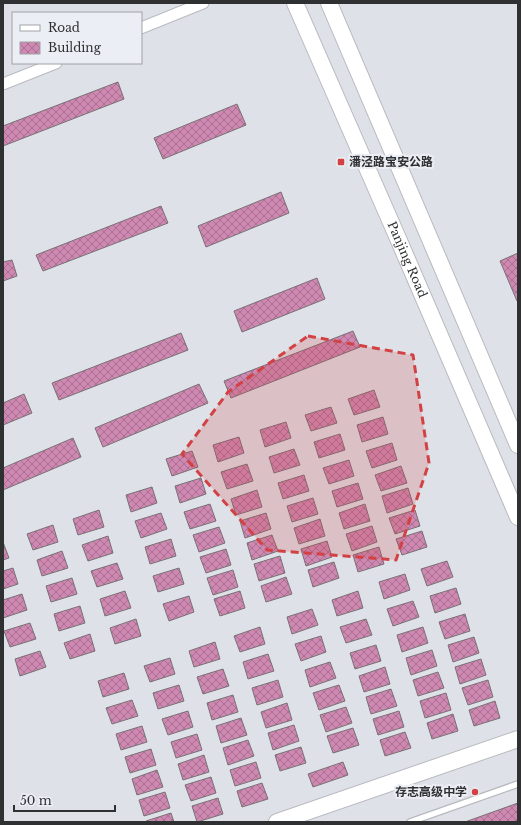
<svg xmlns="http://www.w3.org/2000/svg" width="521" height="825" viewBox="0 0 521 825" font-family="'Libre Baskerville','Noto Sans SC',serif">
<defs>
<pattern id="building-cross-hatch" width="8" height="8" patternUnits="userSpaceOnUse"><rect width="8" height="8" fill="#cf88b1"/><path d="M0 0l8 8M0 8l8-8" fill="none" stroke="#a87091"/></pattern>
</defs>
<rect width="100%" height="100%" fill="#dee1e7"/>
<path fill="url(#building-cross-hatch)" stroke="#777174" d="M118,82L124,99L3,146V126Z
M237,104L246,125L163,159L154,138Z
M281,192L289,213L206,247L198,226Z
M161,206L168,223L43,271L36,255Z
M518,253V301H517L500,261Z
M12,260L17,276L3,281V262Z
M317,278L325,299L242,332L234,311Z
M353,331L360,347L231,398L224,381Z
M181,333L188,350L59,400L52,383Z
M199,384L208,403L103,447L95,428Z
M374,390L380,407L354,415L348,399Z
M24,394L32,413L3,425V403Z
M331,407L337,423L311,431L305,415Z
M383,417L388,434L362,442L357,425Z
M286,422L291,438L265,447L260,430Z
M340,434L345,450L319,458L314,442Z
M239,437L244,453L218,462L213,445Z
M73,438L81,457L3,490V468Z
M392,443L397,460L372,468L366,451Z
M294,449L300,465L274,473L269,457Z
M192,451L198,467L172,476L166,459Z
M349,460L354,476L329,484L323,468Z
M247,464L253,481L227,489L221,472Z
M401,466L407,483L381,491L375,475Z
M304,475L309,491L283,499L278,483Z
M201,478L206,494L180,503L175,486Z
M358,483L363,499L337,507L332,491Z
M152,487L157,503L131,512L126,495Z
M408,488L413,504L387,513L382,496Z
M257,490L262,507L236,515L231,499Z
M313,498L318,514L292,522L287,506Z
M210,504L216,521L190,529L184,512Z
M365,504L370,521L344,529L339,513Z
M99,510L104,527L78,535L73,519Z
M415,510L420,526L395,534L389,518Z
M161,513L167,529L141,538L135,521Z
M266,513L271,529L245,538L240,521Z
M320,519L325,536L299,544L294,528Z
M53,525L58,542L33,550L27,534Z
M372,526L377,542L352,551L346,534Z
M219,527L225,543L199,552L193,535Z
M422,531L427,547L402,555L396,539Z
M272,535L278,551L252,560L247,543Z
M108,536L113,553L88,561L82,545Z
M171,539L176,556L150,564L145,547Z
M327,541L332,557L306,566L301,549Z
M3,542L9,558L3,560Z
M379,547L384,564L358,572L353,555Z
M226,549L231,565L206,573L200,557Z
M62,551L68,568L42,576L37,560Z
M280,556L285,573L259,581L254,564Z
M447,561L453,577L427,586L421,569Z
M334,562L339,578L313,587L308,570Z
M117,563L123,579L97,587L91,571Z
M13,568L18,584L3,589V571Z
M179,568L184,584L158,592L153,576Z
M233,570L238,587L213,595L207,578Z
M405,574L410,590L384,599L379,582Z
M286,577L292,594L266,602L261,586Z
M72,578L77,594L51,602L46,586Z
M456,588L461,604L435,613L430,596Z
M125,591L131,608L105,616L100,599Z
M240,591L245,608L220,616L214,599Z
M358,591L363,608L337,616L332,600Z
M22,594L27,610L3,618V600Z
M189,596L194,612L169,621L163,604Z
M413,601L419,617L393,626L387,609Z
M80,606L85,623L59,631L54,614Z
M312,609L318,625L292,634L287,617Z
M465,614L470,631L445,639L439,622Z
M136,619L141,636L115,644L110,628Z
M366,619L372,635L346,643L340,627Z
M30,623L36,639L10,647L4,631Z
M260,627L265,644L240,652L234,636Z
M423,627L428,643L402,652L397,635Z
M90,634L95,651L70,659L64,643Z
M321,636L326,652L301,661L295,644Z
M474,637L479,653L453,662L448,645Z
M215,642L220,659L194,667L189,651Z
M376,645L381,661L355,669L350,653Z
M432,650L437,666L411,675L406,658Z
M40,651L46,667L20,676L15,659Z
M268,654L274,671L248,679L243,662Z
M170,658L175,674L150,682L144,666Z
M481,659L486,675L460,684L455,667Z
M330,662L336,678L310,687L305,670Z
M385,667L390,684L364,692L359,676Z
M223,669L229,686L203,694L197,677Z
M438,672L444,688L418,696L413,680Z
M124,673L129,689L103,697L98,681Z
M278,680L283,697L257,705L252,688Z
M488,680L493,697L468,705L462,688Z
M179,685L184,701L158,709L153,693Z
M339,685L345,701L319,710L313,693Z
M391,689L397,706L371,714L366,697Z
M446,693L451,710L425,718L420,701Z
M233,695L238,712L212,720L207,703Z
M132,700L138,716L112,724L106,708Z
M495,701L500,718L474,726L469,710Z
M287,703L292,720L266,728L261,712Z
M346,707L352,723L326,732L320,715Z
M188,711L193,727L168,735L162,719Z
M399,711L404,727L378,735L373,719Z
M453,714L458,731L432,739L427,723Z
M241,718L247,735L221,743L216,726Z
M294,725L299,741L273,750L268,733Z
M142,726L147,742L121,750L116,734Z
M353,728L359,745L333,753L327,736Z
M405,732L411,748L385,756L380,740Z
M197,734L202,750L176,758L171,742Z
M248,740L254,756L228,765L223,748Z
M301,747L306,763L280,771L275,755Z
M151,749L156,765L130,773L125,757Z
M204,755L209,772L183,780L178,764Z
M256,762L261,778L235,786L230,770Z
M343,762L348,775L313,787L308,774Z
M157,770L163,787L137,795L132,779Z
M211,777L216,793L191,801L185,785Z
M262,783L268,799L242,807L237,791Z
M165,792L170,808L144,816L139,800Z
M218,798L223,814L197,822L192,806Z
M518,803V822H465Z
M171,813L174,822H146V821Z"/>
<g fill="none" stroke-linecap="round" stroke-linejoin="round">
<g stroke="#b8bac0" stroke-width="8">
<path id="lane" d="M410,822L518,784"/>
</g>
<g stroke="#b8bac0" stroke-width="13">
<path id="street" d="M141,28L203,3
M3,84L56,63"/>
</g>
<g stroke="#b8bac0" stroke-width="18">
<g id="secondary">
<path id="s1" d="M295,3L400,243L518,517"/>
<path d="M329,3L518,445"/>
<path d="M277,822L518,739"/>
</g>
</g>
<use href="#lane" stroke="#fff" stroke-width="5.5"/>
<use href="#street" stroke="#fff" stroke-width="11"/>
<use href="#secondary" stroke="#fff" stroke-width="16"/>
</g>
<path fill="#d24245" fill-opacity="0.2" stroke="#d24245" stroke-width="3" stroke-dasharray="8 5" stroke-linejoin="round" d="M308,336L413,355L429,463L396,560L267,550L182,454L228,392Z"/>
<g fill="#d24245" stroke="#ebeef4" stroke-width="1.5">
<rect x="337" y="158" width="8" height="8" rx="2"/>
<circle cx="475" cy="792" r="4"/>
</g>
<g text-anchor="middle" stroke-width="4" stroke-linejoin="round" paint-order="stroke">
<g font-size="12" font-weight="bold" fill="#2f3032" stroke="#ebeef4" text-anchor="start">
<text x="349" y="166">潘泾路宝安公路</text>
<text x="467" y="796" text-anchor="end">存志高级中学</text>
</g>
<g font-size="12" fill="#2f3032" stroke="#ebeef4">
<text dy="4" stroke="none"><textPath href="#s1" startOffset="280">Panjing Road</textPath></text>
</g>
</g>
<rect width="521" height="825" fill="none" stroke="#2f3032" stroke-width="8"/>
<rect x="12" y="12" width="130" height="52" fill="#ebeef4" stroke="#a0a2a6"/>
<rect x="20" y="25" width="20" height="6" fill="#ffffff" stroke="#a0a2a6"/>
<text x="48" y="32" font-size="12" fill="#2f3032">Road</text>
<rect x="20" y="42" width="20" height="12" fill="url(#building-cross-hatch)" stroke="#a0a2a6"/>
<text x="48" y="52" font-size="12" fill="#2f3032">Building</text>
<path d="M14 805v6h101v-6" fill="none" stroke="#2f3032" stroke-width="2"/>
<text x="20" y="805" font-size="12" fill="#2f3032" stroke="#ebeef4" stroke-width="3" paint-order="stroke">50 m</text>
</svg>
